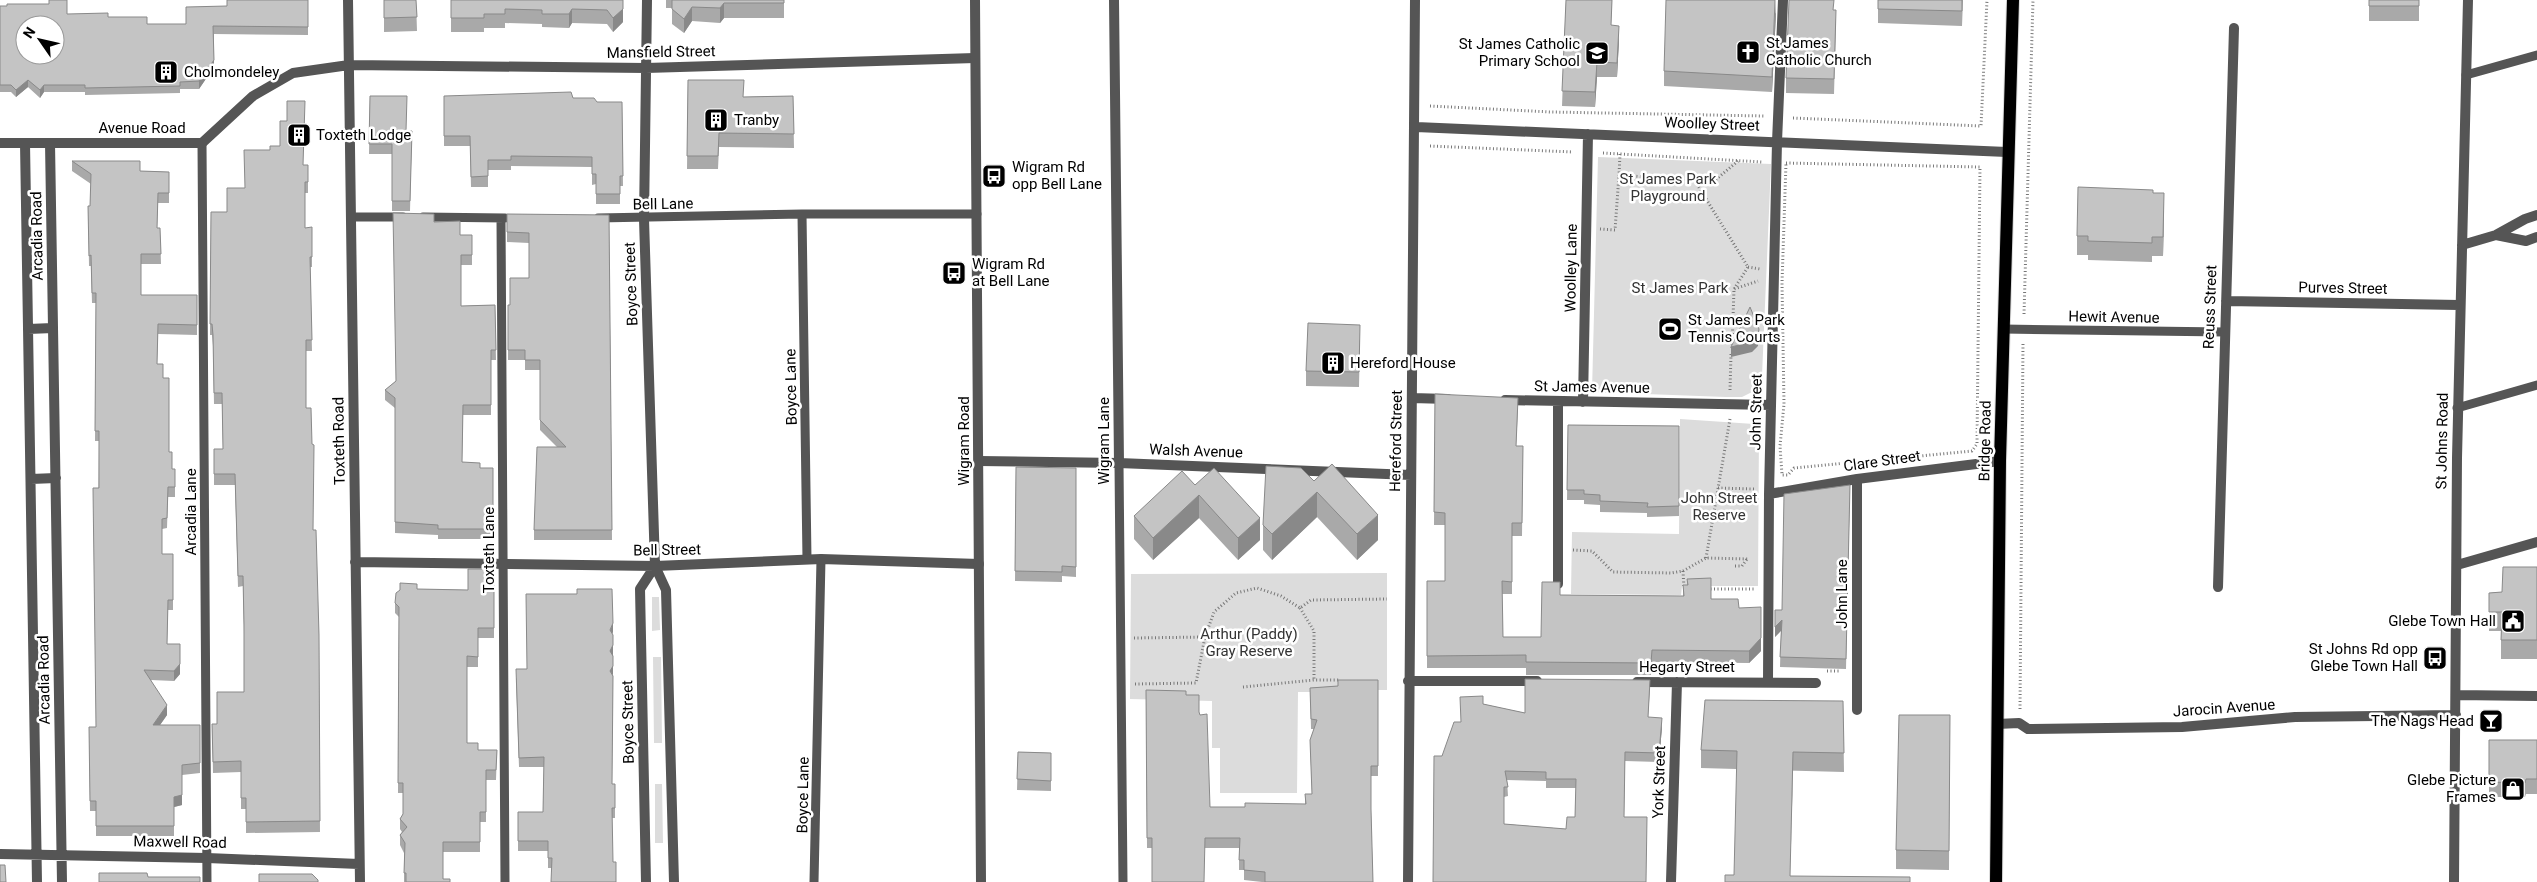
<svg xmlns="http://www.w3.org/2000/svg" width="2537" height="882" viewBox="0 0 2537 882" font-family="Roboto,sans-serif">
<rect width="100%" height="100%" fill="#fff"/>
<path fill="#dcdcdc" d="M1598,157L1771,164L1762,376L1756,390L1742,397H1726L1592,392Z
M1680,419L1754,424L1759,429L1758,586H1682L1681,595L1571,594L1572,532L1679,534Z
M1387,573V690H1366V686H1336L1335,692H1298L1297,793H1220V748H1212V701L1130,699L1131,574Z
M652,597H659L660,630L652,631Z
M653,657H661L662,743H654Z
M655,784H662L663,843H655Z"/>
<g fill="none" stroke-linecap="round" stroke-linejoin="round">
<g stroke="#dbdbdb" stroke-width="14">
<path id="primary" d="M1996,882L2000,461L2013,0"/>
</g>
<path stroke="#777" stroke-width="3" stroke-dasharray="1 2.5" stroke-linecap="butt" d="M1430,106L1551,112L1764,116
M1793,118L1981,126L1987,0
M1430,146L1573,152
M1603,153L1762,162
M1620,154L1619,175L1713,182L1738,161
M1786,163L1980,167L1977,444L1972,451L1794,468L1788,475H1782L1780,446L1784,404L1782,283Z
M1695,181L1748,267L1734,289
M1600,229L1615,230L1619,175
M1748,267L1760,269
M2024,314L2033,0
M1732,348L1734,289L1758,281
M1730,390L1731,354
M1718,488L1754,489
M1573,550L1592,551L1613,572L1671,573L1683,571L1706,558L1748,559
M1706,558L1730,419
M1735,566H1742L1747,559
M1683,571L1684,588
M1707,589H1754
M1300,608L1314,631V680
M1134,638L1205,637
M1827,671H1841
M1135,684L1196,683L1205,637L1214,612L1236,593L1257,588L1281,596L1300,608L1311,600L1387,599
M1243,687L1314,680H1340
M2020,709L2023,343"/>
<path stroke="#555" stroke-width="9" d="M2466,75L2537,55
M202,143L207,882
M802,214L807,559
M351,217H403
M423,217L505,218
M501,218L505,882
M598,218L802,214H977
M2003,329L2225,332
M2457,408L2537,385
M1119,463L1123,882
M814,882L821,559"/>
<path stroke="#555" stroke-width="10" d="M348,0L360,882
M647,0L644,219L655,566L666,590L674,882
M1114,0L1119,463
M1416,127L2007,152
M0,143H202L253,96L293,73L349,65L646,68L975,58
M25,143L37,882
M50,143L62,882
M2496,235L2526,241L2537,237
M2462,245L2496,235L2525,219L2537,215
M2226,301L2459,305
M28,329L53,328
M1412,398L1448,399
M1505,400L1771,405
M1558,401V584
M1583,402L1588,134
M979,461L1119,463L1411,475
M31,479L56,478
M1857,479V710
M1769,494L1857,479L2000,461
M355,562L655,566L821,559L979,564
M2457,565L2537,542
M2218,587L2234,28
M1408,681H1537
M1637,682L1816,683
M1768,682L1769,494L1777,142L1783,0
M2456,695L2537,696
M1997,724L2019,723L2028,729L2182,727L2295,717L2456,715
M0,854L207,858L359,864
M646,882L640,589L655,566
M1408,882L1415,0
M1671,882L1677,682
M2454,882L2457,458L2468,0"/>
<path stroke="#555" stroke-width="10" d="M975,0L981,882"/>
<use href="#primary" stroke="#000" stroke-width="12"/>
</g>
<path fill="#a9a9a9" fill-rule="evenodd" d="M308,0V35L214,34V67L199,89H180V93L85,95V92H44L40,98L28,87L16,97L11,92H0V6L67,14L108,17L147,24H186L227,6Z
M384,0H416L417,31L384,32Z
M451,0H623V22L613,32L607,24L572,23L569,28L542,27V24L505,23V28H484V32H451Z
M666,0H784V18H724L720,23L692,21L684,33L672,24V8H666Z
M1566,0H1612L1611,25L1619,40L1617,77H1597L1595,107L1562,106Z
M1878,0H1963L1962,26L1878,23Z
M2369,0H2419V21H2369Z
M1834,10L1836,24L1834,94L1786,93V78Z
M1776,13L1772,92L1664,86V71Z
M688,80L743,97L793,96L794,148L719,147L718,169H687Z
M370,96L407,131H412L410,211H392V154H369Z
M444,96L573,98L597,102H622L623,186H620V204H596V184L592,185V167L511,166V170H488V187H471L470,146H444Z
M72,161L140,171L169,172V203H158L157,228H160L161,264H141V295H197V335L158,334L157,364L163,378L169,452L172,469H175V497H168L167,528L162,529V554H173V610H168L167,644H180V674L174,681L151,680L167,715L160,725H200V773L182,775V805L174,807V836H96V811H90L89,727H96L99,441H95L96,303H92L91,266H89L88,206H90L91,184L72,171Z
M304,165L308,182V193H305V228L312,257V267H310L312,351H306V408L319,635L320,832L246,833V809H241V772L213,773L212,724H217L244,692V634L243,586L238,587L235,485H214V449H223L222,404H214L213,346L212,335H210L211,212H227L245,188Z
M2153,193L2164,212L2163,256H2152V262L2088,260V255H2077V236Z
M507,214L609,215L612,540H534V530L557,447L540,430V370H525V360H508V305H510L529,278V243L507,242Z
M460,235H472V265H461V306L495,305L496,360H491V415H463L462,462L480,468H493V539H438V535L395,533V408L385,400V390L396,381Z
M1360,340L1359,387L1306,386V371Z
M1435,394L1518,410L1516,446H1523L1522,536H1512V594H1502L1503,637H1541L1560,595L1683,596V585H1687V579L1711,599L1739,608L1761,651L1749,663L1652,662L1651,675H1526V668H1427V581H1445V525H1434Z
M1568,425L1679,426V516L1647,517V513L1600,512V505L1584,504V500H1567Z
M1016,467L1076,468V577L1062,576V582L1015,581Z
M1314,481L1378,540L1357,560L1317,517L1272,560L1263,550V525Z
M1195,485L1260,540L1238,560L1199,518L1153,560L1134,539V516Z
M1850,485L1846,669L1780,667L1781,630L1775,637L1782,610Z
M2537,567V659H2501V631H2489V593L2502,592Z
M494,569V638H478V667H467V743L478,750H497L496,780H486V822H480V852H443V879L450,882H404V853L400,845V835L402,832L400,829V819L403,814V793H398L399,617L395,613V603L417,589L468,590Z
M613,632L612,634L613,655L612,784H615V818H612L552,868H548V851H518V812H543L544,767H519L516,679L527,669Z
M1378,680V776H1371V812L1373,882H1262L1244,880V870H1239V848H1147L1146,690L1186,695L1199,712L1210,807H1245L1305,804V794H1312L1310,740L1314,729H1311L1310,688L1338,686Z
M1650,689L1648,717L1662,727L1659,762L1625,761L1624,817L1433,882L1442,756L1461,722L1483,704L1525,713ZM1507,780L1546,781V788H1576L1575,817L1566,829L1504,824V797L1508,796Z
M1843,701L1844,772L1701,768V750Z
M1950,715L1949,870L1896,869V850Z
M2489,740H2537V794H2526L2525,797H2489Z
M1018,752L1051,753V791L1017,790Z"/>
<path fill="#898989" d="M623,0V22L613,32V18Z
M1776,0V13L1772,92V77Z
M724,3V18L720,23V8Z
M692,7V21L684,33V19Z
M572,9V23L569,28V14Z
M1619,26V40L1617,77V63Z
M214,60V67L199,89V81Z
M1597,62V77L1595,107V92Z
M28,80V87L16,97V90Z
M44,85V92L40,98V90Z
M2164,193V212L2163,256V237Z
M1759,329L1758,346L1752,352L1731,357V347Z
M1317,492V517L1272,560V534Z
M1199,495V518L1153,560V538Z
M1378,515V540L1357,560V534Z
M1260,518V540L1238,560V538Z
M1761,607V651L1749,663V651Z
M1782,620V630L1775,637V627Z
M613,623V632L610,639V630Z
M613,645V655L610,661V651Z
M180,664V674L174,681V671Z
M613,666V675L610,671Z
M167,705V715L153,735V725Z
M1662,718V727L1659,762V753Z
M1793,752V770L1790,882Z
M182,795V805L174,807V836V797Z"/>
<path fill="#c4c4c4" stroke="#898989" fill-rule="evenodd" d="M49,0H67V14L108,13V17H147V24H186V7L227,6V0H308V27L213,26L214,60L199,81L180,82V86L85,88V85H44L40,90L28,80L16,90L11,85H0V6H7V4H49ZM25,25H55V55H25Z
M384,0H416L417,17L384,18Z
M451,0H623V9L613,18L607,10L572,9L569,14H542V10L505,9V14H484V18H451Z
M672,0H784V3H724L720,8L692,7L684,19L672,9Z
M1566,0H1612L1611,25L1619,26L1617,63L1597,62L1595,92L1562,91Z
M1666,0H1775L1772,77L1664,71Z
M1789,0H1834L1833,10H1836L1834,79L1786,78Z
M1878,0H1962V11L1878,9Z
M2369,0H2419V6H2369Z
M688,80H744L743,97L793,96L794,134L719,133L718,156H687Z
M571,92L573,98H594L597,102H622L623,176H620V194H596V174H592V157L511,156V160H488V176L471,177L470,136H444V96Z
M370,96H407L406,131H412L410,201H392V144H369Z
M287,101H305L303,165H308V182H305V228L312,227V257H310L312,340H306V408H311L312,444L314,445L313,530H316L319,635L320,821L246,822V798H241V761L213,762L212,724H217V692H244V625L243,576H238L235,474H214V449H223L222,393H214L213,335L212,324H210L211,212H227V188H245L244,150H270V146H280V121H287Z
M72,161H140V171L169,172V193H158L157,228H160L161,254H141V295H197V325L158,324L157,364H163V378H169V452H172V469H175V487H168L167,518L162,519V554H173V600H168L167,644H180V664L174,671L144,670L167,705L153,725H200V763L182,765V795L174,797V826H96V801H90L89,727H96L93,488H99V431H95L96,293H92L91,255L89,256L88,206H90L91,174Z
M2078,187L2153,190V193H2164L2163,237H2152V243L2088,241V236H2077Z
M393,213L434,214V222L460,221V235H472V255H461V306L495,305L496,350H491V405H463L462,462L480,463V468H493V529H438V525L395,522V398L385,390L396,381Z
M507,214L609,215L612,530H534L537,447H566L540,420V360H525V350H508V305H510V278H529V233L507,232Z
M1750,307L1759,329L1758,336L1752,342L1731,347Z
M1308,323L1360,325L1359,372L1306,371Z
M1435,394L1518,398L1516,446H1523L1522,523H1512V582L1502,581L1503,637H1541L1542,582H1560V595L1684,596L1683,585H1688L1687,579L1711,578V599H1738L1739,608L1761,607V638L1749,651L1652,650L1651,663L1526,662V655L1427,656V581H1445V513L1434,512Z
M1568,425L1679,426V506L1647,507L1648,503L1600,501V495L1584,494V490H1567Z
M1332,464L1378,515L1357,534L1317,492L1272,534L1263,525L1266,466L1301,468L1314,481Z
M1016,467L1076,468V567L1062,566V572L1015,571Z
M1214,468L1260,518L1238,538L1199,495L1153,538L1134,516L1182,471L1195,485Z
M1850,485L1846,659L1780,657L1782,620L1775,627V610H1782L1784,494Z
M2503,567H2537V640H2501L2502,612H2489V593L2502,592Z
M468,569H494V628H478V657L467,656V743H478V750H497L496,770H486V812H480V842H443V879H450V882H406V873H404L405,843L400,835L407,827L400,819L403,814V783H398L399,607L395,603L396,593L400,590V583L417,584V589L468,590Z
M577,589H612L613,623L610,630L613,635V645L610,651L613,656V666L610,671L613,676L612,784H615V808H612L613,862H616V882H551L552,858H548V841H518V812H543L544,757L519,758L516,669H527L526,594H577Z
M1525,679L1650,680L1648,717L1662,718L1659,753L1625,752L1624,817H1647L1646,882H1433L1434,756H1442L1454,722H1461L1460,697L1483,696V704L1525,713ZM1505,771L1546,772V779H1576L1575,817H1567L1566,829L1504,824V787H1508Z
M1338,680H1378V766H1371V809L1373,882H1265V872L1244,870V860H1239L1240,838H1205L1204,882H1152V838H1147L1146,690L1186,691V695H1199V712L1200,715L1207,714L1210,807H1245V803L1306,804L1305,794H1312L1310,740L1317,720L1311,719L1310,688L1338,686Z
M1705,700L1843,701L1844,753L1793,752L1790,876L1910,877V882H1725V875H1734L1737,751L1701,750Z
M1899,715H1950L1949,851L1896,850Z
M2489,740H2537V779H2526L2525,783L2489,782Z
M1018,752L1051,753V781L1017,779Z
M0,865H5L6,882H0Z
M99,873H147L148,877H200V882H99Z
M259,874H312L318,880V882H259Z"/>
<defs>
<g id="church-square" transform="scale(1.25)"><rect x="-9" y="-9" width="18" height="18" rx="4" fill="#000" stroke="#fff"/><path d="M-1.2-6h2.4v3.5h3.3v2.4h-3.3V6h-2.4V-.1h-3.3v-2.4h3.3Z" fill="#fff"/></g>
<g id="school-square" transform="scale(1.25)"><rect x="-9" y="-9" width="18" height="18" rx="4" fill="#000" stroke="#fff"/><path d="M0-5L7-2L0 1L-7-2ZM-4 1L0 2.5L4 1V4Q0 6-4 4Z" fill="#fff"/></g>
<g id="building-square" transform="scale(1.25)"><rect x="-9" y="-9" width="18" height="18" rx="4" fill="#000" stroke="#fff"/><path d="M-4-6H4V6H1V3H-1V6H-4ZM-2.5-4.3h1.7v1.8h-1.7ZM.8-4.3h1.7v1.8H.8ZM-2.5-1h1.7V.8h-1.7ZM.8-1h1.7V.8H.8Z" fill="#fff"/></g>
<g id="bus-square" transform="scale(1.25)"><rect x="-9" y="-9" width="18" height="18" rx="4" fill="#000" stroke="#fff"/><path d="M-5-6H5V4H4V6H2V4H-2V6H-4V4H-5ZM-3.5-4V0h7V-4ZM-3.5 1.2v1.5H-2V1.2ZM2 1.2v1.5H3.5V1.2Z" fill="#fff"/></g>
<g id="stadium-square" transform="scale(1.25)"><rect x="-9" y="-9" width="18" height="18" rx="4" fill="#000" stroke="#fff"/><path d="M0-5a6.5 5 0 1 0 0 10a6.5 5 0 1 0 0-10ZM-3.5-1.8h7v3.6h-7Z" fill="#fff"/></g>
<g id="civic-square" transform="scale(1.25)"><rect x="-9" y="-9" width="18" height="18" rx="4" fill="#000" stroke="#fff"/><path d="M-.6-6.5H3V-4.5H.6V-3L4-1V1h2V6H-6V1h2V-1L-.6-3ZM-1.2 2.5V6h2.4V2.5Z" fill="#fff"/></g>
<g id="bar-square" transform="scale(1.25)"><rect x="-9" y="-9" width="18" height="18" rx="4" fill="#000" stroke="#fff"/><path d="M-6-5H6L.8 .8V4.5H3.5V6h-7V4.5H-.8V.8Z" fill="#fff"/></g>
<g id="shop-square" transform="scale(1.25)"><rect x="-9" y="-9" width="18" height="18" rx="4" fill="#000" stroke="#fff"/><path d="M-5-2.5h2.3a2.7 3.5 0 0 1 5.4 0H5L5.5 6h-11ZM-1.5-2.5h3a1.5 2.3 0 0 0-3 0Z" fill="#fff"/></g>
</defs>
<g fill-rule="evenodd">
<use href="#church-square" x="1748" y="52"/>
<use href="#school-square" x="1597" y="53"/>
<use href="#building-square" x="166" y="72"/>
<use href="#building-square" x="716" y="120"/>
<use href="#building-square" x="299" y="135"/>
<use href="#bus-square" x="994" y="176"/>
<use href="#bus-square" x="954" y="273"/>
<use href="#stadium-square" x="1670" y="329"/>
<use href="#building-square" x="1333" y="363"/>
<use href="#civic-square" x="2513" y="621"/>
<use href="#bus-square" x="2435" y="658"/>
<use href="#bar-square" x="2491" y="721"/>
<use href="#shop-square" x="2513" y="789"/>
</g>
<g text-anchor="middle" stroke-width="5" stroke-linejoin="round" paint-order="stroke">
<g font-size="15" fill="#000" stroke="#fff" text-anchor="start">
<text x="1766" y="48">St James<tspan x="1766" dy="17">Catholic Church</tspan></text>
<text x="1580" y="49" text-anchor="end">St James Catholic<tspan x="1580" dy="17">Primary School</tspan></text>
<text x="184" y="77">Cholmondeley</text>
<text x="734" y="125">Tranby</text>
<text x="316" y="140">Toxteth Lodge</text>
<text x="1012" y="172">Wigram Rd<tspan x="1012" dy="17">opp Bell Lane</tspan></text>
<text x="972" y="269">Wigram Rd<tspan x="972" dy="17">at Bell Lane</tspan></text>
<text x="1688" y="325">St James Park<tspan x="1688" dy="17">Tennis Courts</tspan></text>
<text x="1350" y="368">Hereford House</text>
<text x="2496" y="626" text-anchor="end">Glebe Town Hall</text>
<text x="2418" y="654" text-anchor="end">St Johns Rd opp<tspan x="2418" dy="17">Glebe Town Hall</tspan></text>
<text x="2474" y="726" text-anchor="end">The Nags Head</text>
<text x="2496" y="785" text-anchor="end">Glebe Picture<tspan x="2496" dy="17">Frames</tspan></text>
</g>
<g font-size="15" fill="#000" stroke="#fff">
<text transform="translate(661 52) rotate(-1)" y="5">Mansfield Street</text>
<text transform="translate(1712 124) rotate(2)" y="5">Woolley Street</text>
<text x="142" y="133">Avenue Road</text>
<text transform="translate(663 204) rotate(-1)" y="5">Bell Lane</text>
<text transform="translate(37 236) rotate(-91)" y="5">Arcadia Road</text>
<text transform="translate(1571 268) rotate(-89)" y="5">Woolley Lane</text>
<text transform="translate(631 284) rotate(-92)" y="5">Boyce Street</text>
<text transform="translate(2343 288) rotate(1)" y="5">Purves Street</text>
<text transform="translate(2210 307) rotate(-88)" y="5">Reuss Street</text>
<text transform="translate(2114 317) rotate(1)" y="5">Hewit Avenue</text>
<text transform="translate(791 387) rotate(-91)" y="5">Boyce Lane</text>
<text transform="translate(1592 387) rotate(1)" y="5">St James Avenue</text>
<text transform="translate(1756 412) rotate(-89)" y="5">John Street</text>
<text transform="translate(339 441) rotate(-91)" y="5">Toxteth Road</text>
<text transform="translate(964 441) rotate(-90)" y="5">Wigram Road</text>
<text transform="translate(1104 441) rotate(-90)" y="5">Wigram Lane</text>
<text transform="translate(1396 441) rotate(-89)" y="5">Hereford Street</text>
<text transform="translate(1985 441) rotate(-89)" y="5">Bridge Road</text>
<text transform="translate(2442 441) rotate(-89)" y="5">St Johns Road</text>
<text transform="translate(1196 451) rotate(2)" y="5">Walsh Avenue</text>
<text transform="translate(1882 461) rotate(-8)" y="5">Clare Street</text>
<text transform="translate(191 512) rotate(-90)" y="5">Arcadia Lane</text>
<text transform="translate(489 550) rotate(-90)" y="5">Toxteth Lane</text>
<text transform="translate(667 550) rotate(-1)" y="5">Bell Street</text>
<text transform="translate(1842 594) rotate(-90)" y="5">John Lane</text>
<text x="1687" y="672">Hegarty Street</text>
<text transform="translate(44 680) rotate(-91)" y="5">Arcadia Road</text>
<text transform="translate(2224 708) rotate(-4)" y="5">Jarocin Avenue</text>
<text transform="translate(628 722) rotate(-91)" y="5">Boyce Street</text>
<text transform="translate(1659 782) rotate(-88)" y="5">York Street</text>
<text transform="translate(803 795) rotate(-89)" y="5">Boyce Lane</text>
<text transform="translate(180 842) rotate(1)" y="5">Maxwell Road</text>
</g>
<g font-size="15" fill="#333" stroke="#fff">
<text x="1668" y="184">St James Park<tspan x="1668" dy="17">Playground</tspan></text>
<text x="1680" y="293">St James Park</text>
<text x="1719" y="503">John Street<tspan x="1719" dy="17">Reserve</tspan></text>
<text x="1249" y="639">Arthur (Paddy)<tspan x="1249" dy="17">Gray Reserve</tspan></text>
</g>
</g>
<g transform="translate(40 40) rotate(304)"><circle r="24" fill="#ffffff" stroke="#999999"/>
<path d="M0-4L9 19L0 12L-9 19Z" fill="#000000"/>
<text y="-8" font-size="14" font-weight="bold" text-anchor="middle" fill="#000000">N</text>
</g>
</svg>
